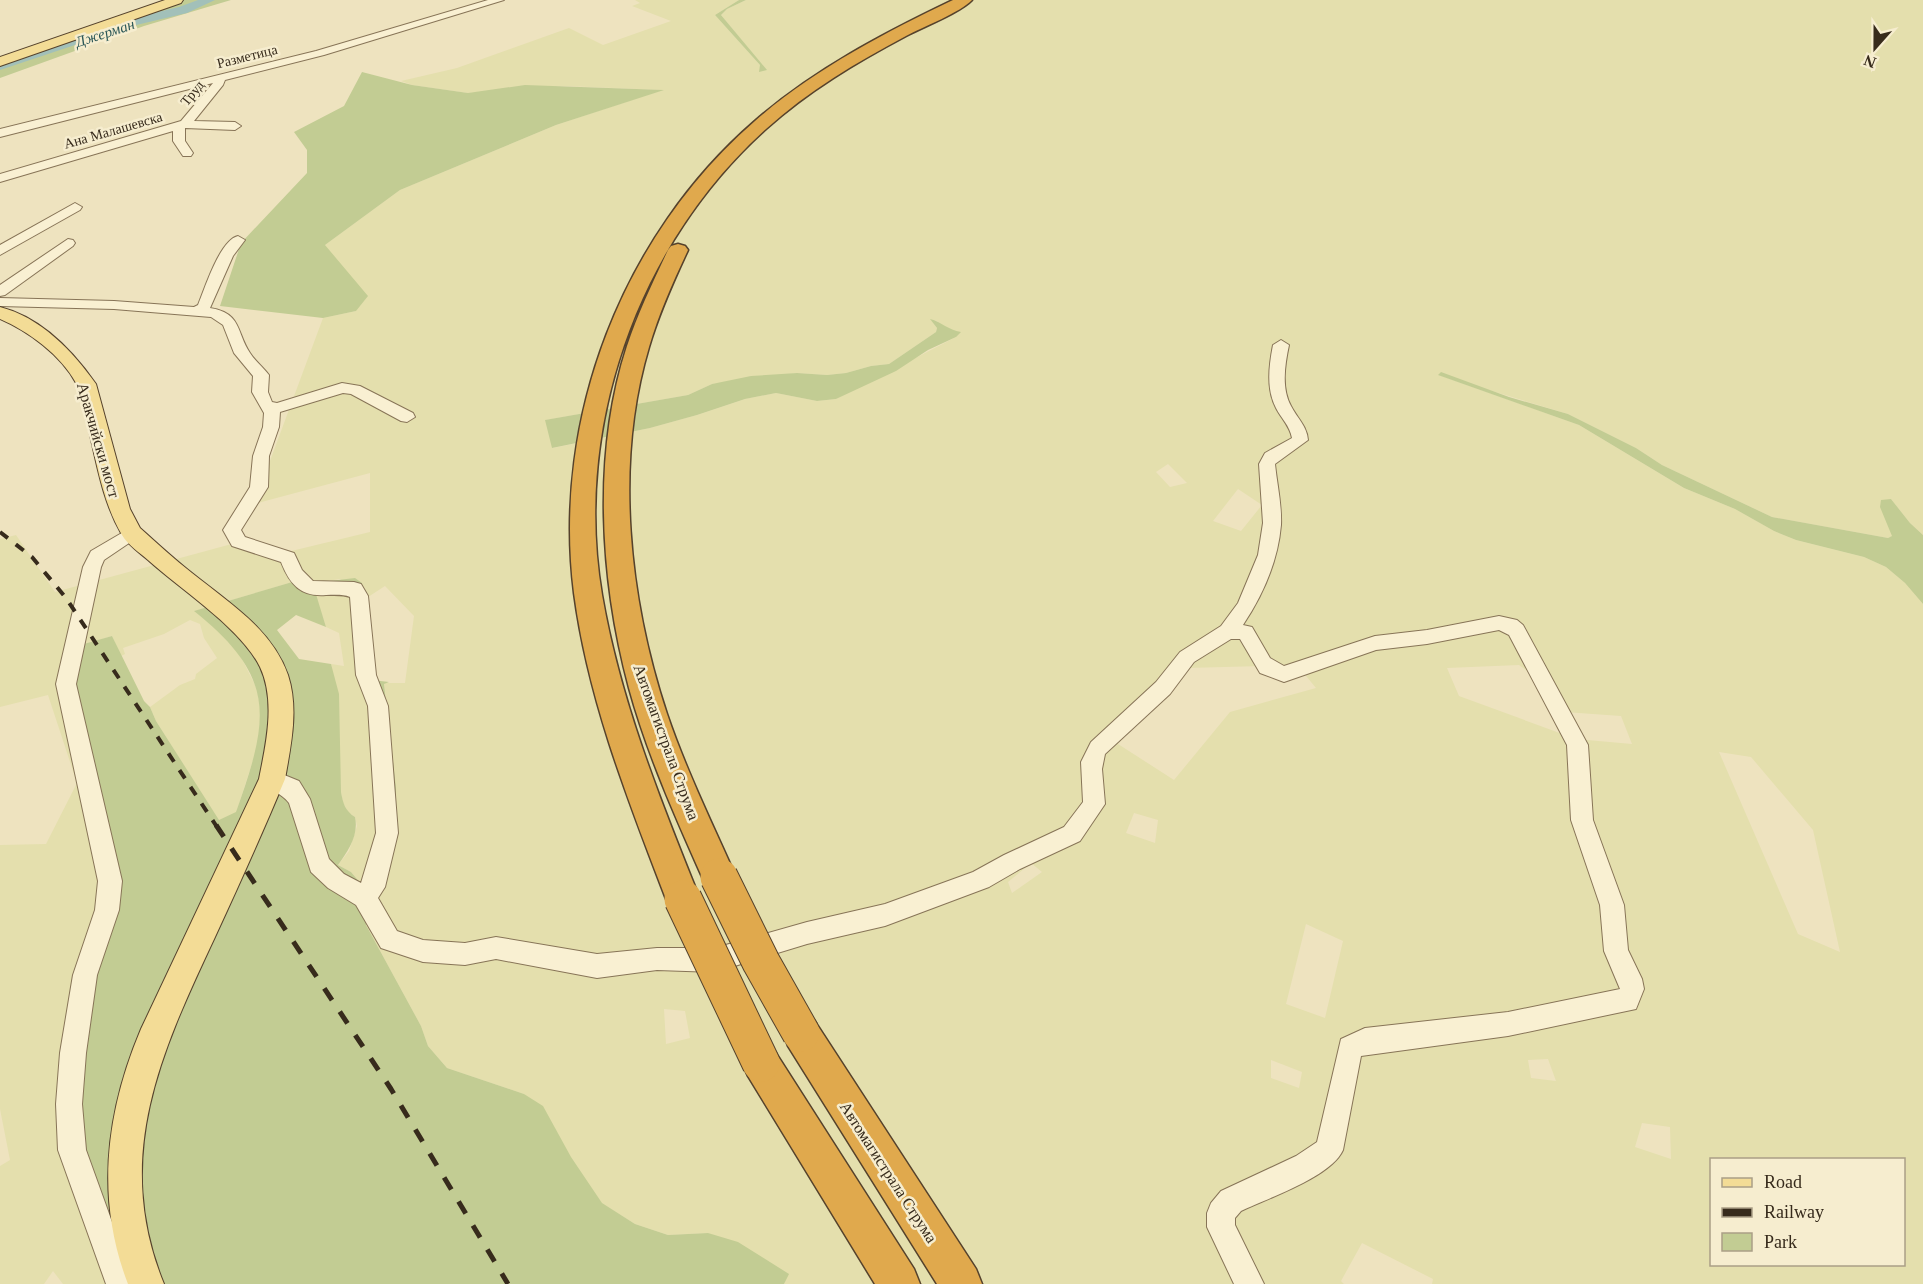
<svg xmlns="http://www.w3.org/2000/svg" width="1923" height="1284" viewBox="0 0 1923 1284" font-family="Georgia,serif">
<rect width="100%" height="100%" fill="#eee3bf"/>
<path fill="#e4dfad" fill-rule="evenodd" d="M635,0H739L715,15L760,65L761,69L766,70L721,15L727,9L746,0H1923V535L1910,523L1891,499L1893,536L1888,538L1772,517L1662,465L1636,448L1568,414L1439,375L1579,425L1684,488L1735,509L1774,531L1796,540L1864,557L1886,567L1905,583L1923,604V1284H1432L1433,1279L1362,1243L1341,1281L1344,1284H784L788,1274L708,1233L668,1235L635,1224L601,1203L524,1094L447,1068L428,1046L421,1026L366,925L392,748L384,683H405L414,616L385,586L365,599L340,579L321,582L299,580L195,611L215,628L239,653L257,689L262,718L256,751L236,813L219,821L156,721L150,707L180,685L195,679L196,674L217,658L204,638L200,624L190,620L164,634L123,648L125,654L121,656L112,636L85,645L101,848L125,1284H63L53,1271L44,1284H0V1166L10,1160L0,1109V845L46,844L77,783L48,695L0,707V539L16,535L55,592L239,542L279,554L370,532V473L254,504L323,318L356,311L325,245L400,190L556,125L662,90L564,86L468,93L412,85L401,81L457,68L569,28L603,45L671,21L632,6L640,3ZM931,320L937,321L944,328L952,331L956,337L836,399L817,401L776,393L745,399L697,415L650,428L553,448L546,420L688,395L712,384L797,373L827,375L846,373L871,366L889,364L936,332L937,328ZM1168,464L1187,483L1170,487L1156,472ZM1238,489L1262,505L1241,531L1213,521ZM1297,665L1316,688L1230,712L1174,780L1118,744L1186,668ZM1519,665L1546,684L1565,712L1621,716L1632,744L1576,739L1459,696L1447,668ZM1719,752L1751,757L1813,830L1840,952L1798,934ZM1134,813L1158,820L1155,843L1126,833ZM1031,863L1042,872L1012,893L1008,882ZM1306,924L1343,941L1325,1018L1286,1004ZM664,1009L685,1011L690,1038L666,1044ZM1548,1059L1556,1081L1531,1078L1528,1060ZM1271,1060L1302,1072L1299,1088L1271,1078ZM1642,1123L1670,1127L1671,1159L1635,1147ZM1712,1160H1904V1264H1712Z
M314,591H353L387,797L362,885L351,872L338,865L349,851L357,826L355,817L349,813L343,803L341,792L331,664L344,666L339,633L326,627Z"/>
<path fill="#c2cc93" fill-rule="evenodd" d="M176,0H231L144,26L0,78V62Z
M739,0H746L727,9L721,15L767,70L759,72L760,65L715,15Z
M362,72L412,85L468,93L525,85L664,90L556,125L400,190L325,245L368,296L356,311L323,318L220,306L241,243L307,173V150L294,132L344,106Z
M930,319C942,322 948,330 961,332L956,337L928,350L896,371L836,399L817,401L776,393L745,399L697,415L650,428L552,448L545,420L688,395L712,384L751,376L797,373L827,375L846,373L871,366L889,364L936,332L937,328Z
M1441,372L1509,397L1568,414L1636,448L1662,465L1772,517L1888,538L1892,536L1880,507L1881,500L1891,499L1910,523L1923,535V604L1905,583L1886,567L1864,557L1796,540L1774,531L1735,509L1684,488L1579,425L1438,375Z
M355,578L362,583L372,680L389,682L384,684L396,788V823L368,909L366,925L421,1026L428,1046L447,1068L524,1094L543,1106L571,1157L602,1203L635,1224L668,1235L708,1233L738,1242L789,1274L784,1284H125L68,1110L105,889L75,740L74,651L84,644L112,636L144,701L150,707L156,721L219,820L236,812C269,719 278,678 194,611L299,580L321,582ZM315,591H353L387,834L362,885L351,872L338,865C348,851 359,835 355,817C345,811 343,803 341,792L339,694L331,664L299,659L277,630L296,615L326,627Z"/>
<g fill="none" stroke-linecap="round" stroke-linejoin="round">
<path fill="#a2c0b9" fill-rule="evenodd" d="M198,0H215L187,13L132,26L0,70V62L124,20L179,7Z"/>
<g stroke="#877457" stroke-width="2">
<path id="minor" d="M488,0H504L324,55L225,80L223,85L194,121L235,122L241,126L235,130L185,128V141L193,153L191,156H183L173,141V131L0,182V174L181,121L213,83L0,137V129L316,51Z
M75,203L82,207L80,210L0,255V245Z
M238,236L245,240L233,256L210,308C242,313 236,332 250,353C255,361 263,367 269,375L268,392L272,402L277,403L342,383L360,386L413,413L415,417L407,422L401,421L351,394L343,393L280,412L279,427L269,456L268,487L241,530L245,537L294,553L302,570L313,581L354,582L361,584L368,596L376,675L388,706L398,833L385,887L378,898L397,931L423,940L465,943L496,937L597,954L657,948H715L807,922L885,904L973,872L1004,855L1064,827L1083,802L1081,762L1091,742L1156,682L1180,652L1221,626L1238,603L1258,555L1263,523L1259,464L1265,453L1292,438C1290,426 1281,418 1276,408C1266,389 1269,365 1273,345L1281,340L1289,345C1285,364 1281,388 1291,406C1297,418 1307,426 1308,440L1275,464C1277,484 1282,505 1281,525C1278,561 1263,595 1243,625L1252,627L1270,658L1284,666L1375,636L1427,630L1499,616L1517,620L1523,625L1588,745L1593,820L1624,905L1628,950L1642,979L1644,989L1636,1009L1508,1036L1361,1056L1343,1150C1331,1177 1268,1198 1241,1211L1235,1218V1225L1264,1284H1234L1207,1227V1213L1211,1203L1221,1191L1296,1156L1317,1142L1341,1039L1365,1028L1508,1012L1620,989L1604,951L1600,905L1571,820L1567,745L1509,635L1499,630L1427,644L1376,650L1284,682L1260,673L1240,639H1231L1194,662L1170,694L1105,754L1102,769L1105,804L1080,841L1020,869L989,887L885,926L807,944L715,972L657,970L597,978L496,959L465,965L423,962L381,948L356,905L328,888L311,872L289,803C281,792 267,790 261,779L264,773L272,770L299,781L310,799L329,859L344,874L361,883L376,833L368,706L356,675L350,597C343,594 334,595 326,595C301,597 290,585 281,562L232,546L223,530L250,487L253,456L263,427L264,413L252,392L253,376L234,353L223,325L211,317L114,309L0,306V298L114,301L194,307L198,305C205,288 220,240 238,236Z
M68,239L73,240L75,243L73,246L5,295L0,296V285Z
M132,527L138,529L141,533L138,537L104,560L101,567L76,684L122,881L119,910L97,975L86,1053L82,1104L86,1150L129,1269L134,1274L139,1284H106L58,1150L56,1104L60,1053L73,975L95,910L98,881L56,684L83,567L91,551Z"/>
</g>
<g stroke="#55422c" stroke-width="2">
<path id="major" d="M165,0H183L181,3L0,66V57Z
M0,307C40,317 73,351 96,384L130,509L140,528C157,543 174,559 192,573C228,602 272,629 288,675C299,709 291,745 285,779C263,832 239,885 215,937C161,1052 112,1157 164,1284H128C95,1199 106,1112 141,1029L259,779C266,744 276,701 260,667C241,628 181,590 148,560C140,553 128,545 122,535C101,499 96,458 86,418C83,407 81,393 76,383C61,355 28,331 0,319Z"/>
</g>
<g stroke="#55422c" stroke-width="3">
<path id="highway" d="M953,0H972C961,12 923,27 906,36C857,62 808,91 766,129C639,243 573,425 602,595C620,700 660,800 700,899L695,910L683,915L671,910L666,899C628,800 588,699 574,593C552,419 622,236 755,121C813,70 884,33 953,0Z
M678,244L685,246L688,250C673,282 659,313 649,347C614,464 629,599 667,714C686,770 712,823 736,877L731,888L719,892L707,888C678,823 648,757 629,688C600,580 592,454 627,346C638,313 653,282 668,250L671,246Z
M801,1015L814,1020L976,1269L982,1284H937L788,1046L783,1033L788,1020Z
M761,1044L774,1050L914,1269L920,1284H875L748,1076L742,1063L748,1050Z"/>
</g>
<use href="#minor" fill="#f9f0d2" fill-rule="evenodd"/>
<use href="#major" fill="#f3dc96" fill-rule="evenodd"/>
<use href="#highway" fill="#e0a94d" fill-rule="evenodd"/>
<path stroke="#372b1c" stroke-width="4" stroke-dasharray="10 10" stroke-linecap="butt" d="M0,532L32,557L66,598L217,827"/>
<path stroke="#372b1c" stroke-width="5" stroke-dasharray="14 14" stroke-linecap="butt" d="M216,825L391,1089L508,1284"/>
<g stroke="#55422c" stroke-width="39" stroke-linecap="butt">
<path id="highway-bridge" d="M719,877L761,962L801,1033
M683,899L761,1063"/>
</g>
<use href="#highway-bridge" stroke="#e0a94d" stroke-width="37"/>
</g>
<g text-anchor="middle" stroke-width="5" stroke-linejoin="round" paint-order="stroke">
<g font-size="14" fill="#372b1c" stroke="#f6edcf">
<text transform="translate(247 56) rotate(-14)" y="5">Разметица</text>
<text transform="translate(192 93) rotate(-51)" y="5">Труд</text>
<text transform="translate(113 130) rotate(-16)" y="5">Ана Малашевска</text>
</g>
<g font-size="15" font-style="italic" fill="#2b5757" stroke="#f6edcf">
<text transform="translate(105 33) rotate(-18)" y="5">Джерман</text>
</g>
<g font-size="16" fill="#372b1c" stroke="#f6edcf">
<text transform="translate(99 440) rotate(74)" y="6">Аракчийски мост</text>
<text transform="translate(667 742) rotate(70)" y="6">Автомагистрала Струма</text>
<text transform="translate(889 1172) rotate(57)" y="6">Автомагистрала Струма</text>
</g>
</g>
<rect x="1710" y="1158" width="195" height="108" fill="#f6edcf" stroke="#aa9f87" stroke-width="1.5"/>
<rect x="1722" y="1178" width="30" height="9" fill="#f3dc96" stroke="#aa9f87" stroke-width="1.5"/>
<text x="1764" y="1188" font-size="18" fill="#372b1c">Road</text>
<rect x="1722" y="1208" width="30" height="9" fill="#372b1c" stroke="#aa9f87" stroke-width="1.5"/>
<text x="1764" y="1218" font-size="18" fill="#372b1c">Railway</text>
<rect x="1722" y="1233" width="30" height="18" fill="#c2cc93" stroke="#aa9f87" stroke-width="1.5"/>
<text x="1764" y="1248" font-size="18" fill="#372b1c">Park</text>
<g transform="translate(1875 48) rotate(201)" stroke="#f6edcf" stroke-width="4.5" paint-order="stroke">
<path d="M0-4.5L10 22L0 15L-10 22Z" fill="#372b1c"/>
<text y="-9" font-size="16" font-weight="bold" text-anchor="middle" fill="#372b1c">N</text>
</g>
</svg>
